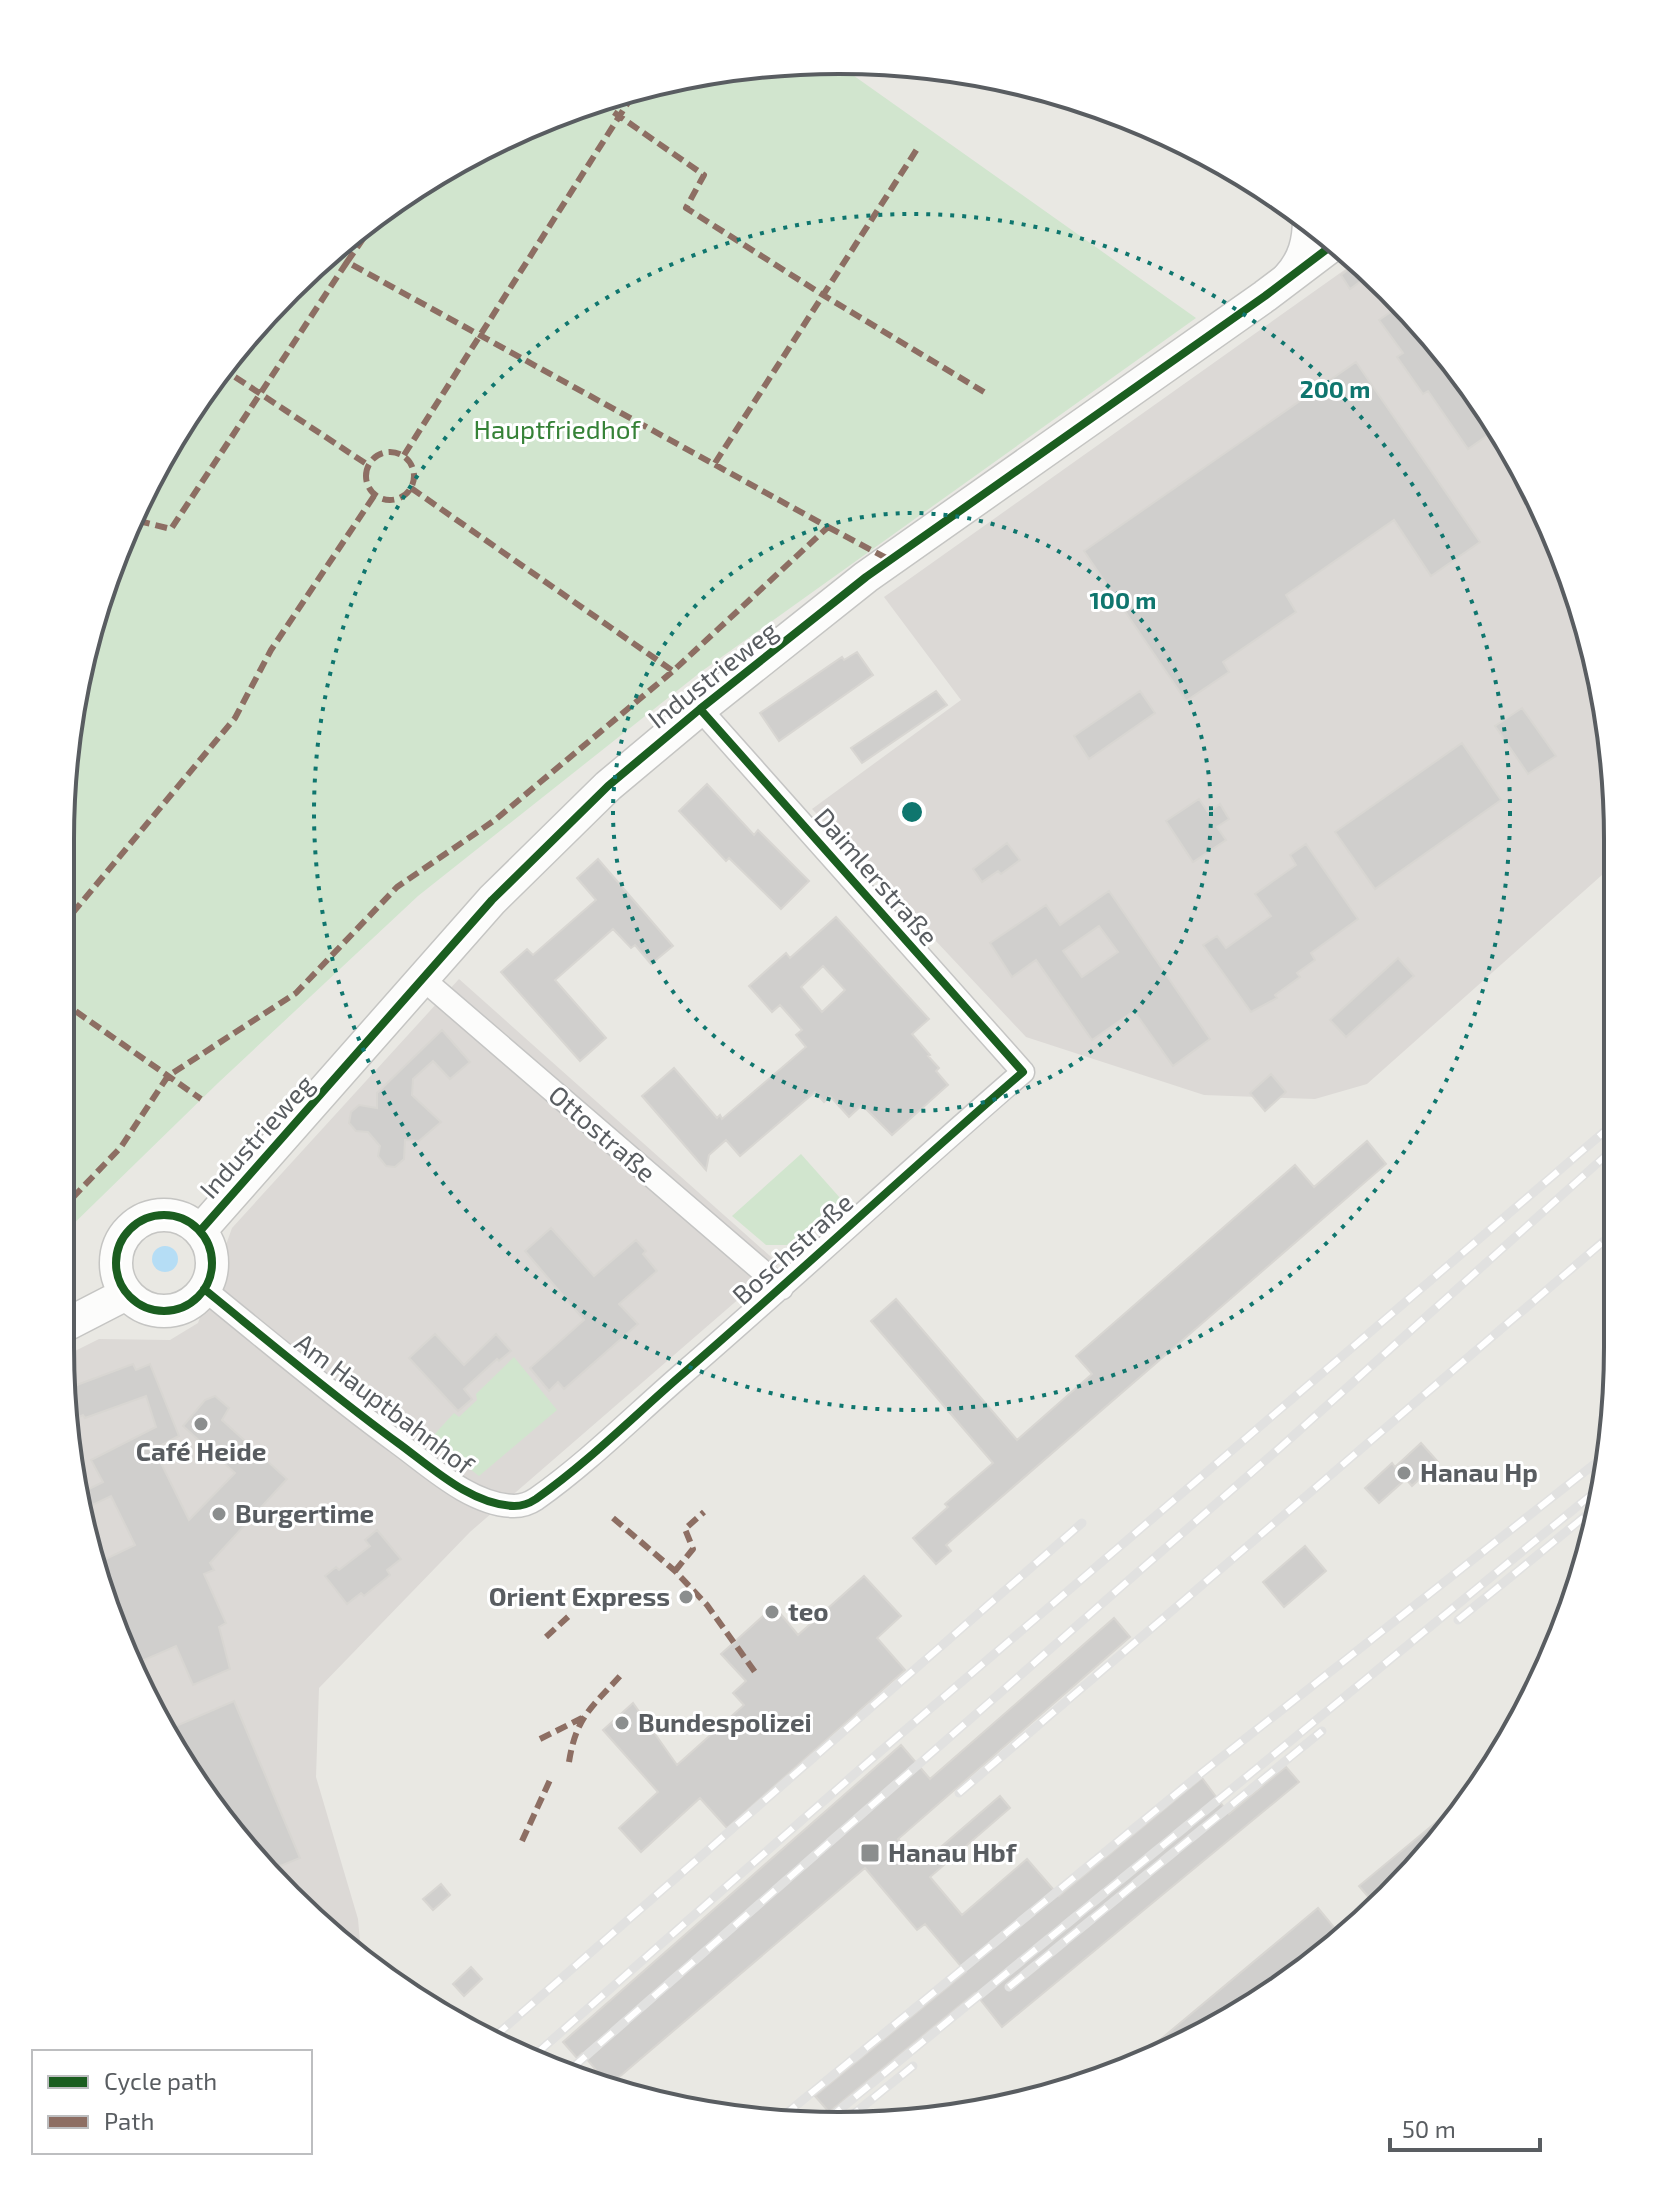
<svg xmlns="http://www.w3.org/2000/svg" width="1678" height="2186" viewBox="0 0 1678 2186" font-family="'Exo 2',sans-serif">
<rect width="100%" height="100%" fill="#e9e8e3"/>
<path fill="#dcd9d6" d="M1357,261L1390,289L1487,407L1577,588L1611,738V867L1367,1084L1315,1099L1204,1095L1026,1037L812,809L961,700L884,597Z
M459,979L779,1264L470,1532L319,1688L316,1777L358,1919L361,1953L288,1898L165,1737L87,1549L61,1358L99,1339L170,1340L198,1323L232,1228Z"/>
<path fill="#d1e5ce" d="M833,61L1196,318L702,671L418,896L218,1083L60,1237L62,789L87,637L141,494L221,365L288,288L407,191L541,119L687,75Z
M801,1154L841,1199L787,1245H766L732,1216Z
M514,1357L557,1410L479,1476L431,1438L454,1413L459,1417L477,1400L476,1394Z"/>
<path fill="#b5ddf5" d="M152 1259a13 13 0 1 1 26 0a13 13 0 1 1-26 0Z"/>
<path fill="#d0cfcd" stroke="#d8d6d2" stroke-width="2" fill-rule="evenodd" d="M1358,262L1368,276L1350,289L1341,275Z
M1401,305L1491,433L1468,449L1428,391L1423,394L1397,357L1403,353L1379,320Z
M1356,362L1480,542L1431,576L1394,520L1286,595L1296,612L1223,662L1229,672L1186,701L1084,551Z
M857,652L873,675L779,741L760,713L842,657L844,660Z
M936,691L947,705L862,763L851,748Z
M1140,691L1155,713L1089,759L1074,736Z
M1522,708L1556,756L1528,774L1495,726Z
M1462,743L1501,800L1375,889L1335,832Z
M707,784L754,835L758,830L809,881L781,909L729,858L726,861L679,811Z
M1199,799L1208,812L1220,804L1229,819L1217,827L1226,840L1193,862L1166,821Z
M1007,843L1020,860L1001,874L998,871L982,882L973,869Z
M1306,844L1358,919L1311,953L1315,960L1297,973L1300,977L1275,995L1277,998L1251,1012L1203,945L1217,936L1226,948L1271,916L1255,894L1296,865L1290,855Z
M598,859L673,946L651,964L635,945L631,948L613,929L555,980L606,1038L580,1061L501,972L527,949L533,955L596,900L577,878Z
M1109,891L1210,1039L1173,1066L1134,1011L1092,1040L1036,960L1012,977L990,943L1046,905L1060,925ZM1099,926L1118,952L1082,977L1063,951Z
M836,917L929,1019L912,1034L930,1055L928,1056L939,1068L936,1071L948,1085L892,1135L862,1105L849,1117L830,1096L824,1102L815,1092L740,1156L726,1140L709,1155L706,1170L642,1096L674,1068L717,1118L720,1115L722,1119L806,1047L796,1035L802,1030L780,1005L772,1012L749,986L786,953L790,958ZM823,966L845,990L822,1012L801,987Z
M1398,958L1414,976L1346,1037L1330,1020Z
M442,1030L470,1062L450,1079L433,1061L413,1079L412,1095L441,1122L419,1141L405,1140L404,1159L395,1167L386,1166L378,1156L380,1146L368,1132L356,1131L349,1123L351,1112L359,1105L377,1108V1093Z
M1271,1074L1286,1092L1265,1111L1250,1093Z
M1367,1141L1386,1164L946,1545L951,1551L936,1564L913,1538L948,1507L945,1504L993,1463L871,1321L896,1299L1017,1440L1092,1374L1076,1356L1295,1165L1314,1187Z
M551,1228L594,1276L636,1240L646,1251L643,1254L657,1271L619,1304L638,1324L564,1389L558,1382L549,1391L530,1368L584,1320L525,1251Z
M435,1334L464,1365L496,1334L511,1351L499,1361L497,1359L464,1389L472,1399L458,1411L409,1358Z
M133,1364L136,1370L150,1364L179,1436L154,1449L189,1520L235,1473L183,1426L205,1400L215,1396L229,1408L222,1420L287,1479L210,1563L214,1570L204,1574L226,1623L219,1627L230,1669L193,1685L176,1646L135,1664L93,1565L135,1545L111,1496L82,1510L79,1494L103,1482L91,1460L156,1427L146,1396L85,1418L83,1415L70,1421L66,1389Z
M1421,1443L1438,1462L1412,1486L1406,1479L1379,1503L1365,1488L1392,1463L1395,1467Z
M377,1530L401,1559L387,1570L390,1575L364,1596L361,1593L347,1604L325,1576L336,1567L339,1570L370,1546L365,1540Z
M1305,1546L1326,1571L1284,1607L1263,1582Z
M864,1576L901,1616L877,1638L905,1670L727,1828L700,1798L641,1852L619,1828L658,1792L603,1730L633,1703L677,1765L744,1705L733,1693L746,1681L721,1654L774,1606L798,1635Z
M1114,1618L1130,1637L898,1839L920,1865L1000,1796L1010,1808L930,1877L962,1915L1027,1859L1059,1896L1202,1778L1229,1814L1286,1767L1299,1782L1002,2027L975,1993L829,2112L815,2096L966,1972L925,1924L917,1930L865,1868L612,2083L604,2080L582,2053L577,2058L563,2042L901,1745L930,1779Z
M234,1701L300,1858L268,1871L162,1732Z
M1452,1809L1458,1815L1390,1898L1378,1908L1359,1886Z
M441,1884L450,1895L433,1910L423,1899Z
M1318,1908L1342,1937L1271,1995L1152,2054L1149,2049Z
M471,1967L482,1979L464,1996L453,1984Z"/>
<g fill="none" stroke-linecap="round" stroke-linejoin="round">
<g stroke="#c5c5c4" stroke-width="25">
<path id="street" d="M1284,275C1300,258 1304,240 1304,218
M423,979L782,1288
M204,1289C268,1341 331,1394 398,1443C431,1467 471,1505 514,1506C521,1506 530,1503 536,1499C587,1463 632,1418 679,1377C795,1277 907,1172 1023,1072L700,709"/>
</g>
<g stroke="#c5c5c3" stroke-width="35">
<path id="secondary" d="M116 1263a48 48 0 1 1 96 0a48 48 0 1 1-96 0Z
M200,1231L492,900L608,786L700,709L866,577L1265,296L1335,243
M60,1328L126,1294"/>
</g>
<use href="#street" stroke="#fcfcfb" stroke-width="22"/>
<use href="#secondary" stroke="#fcfcfb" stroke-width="32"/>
<g stroke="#e1e1e0" stroke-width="9">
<path id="rail" d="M1458,1620L1595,1508
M959,1793L1611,1235
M1009,1987L1322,1731
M493,2038L1082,1523
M536,2054L875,1756L1611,1126
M572,2068L1283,1445L1611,1151
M782,2117L1199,1775L1611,1451
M827,2120L1601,1487
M845,2121L913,2066"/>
</g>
<use href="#rail" stroke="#fff" stroke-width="6" stroke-dasharray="18" stroke-linecap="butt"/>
<path stroke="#8d6e63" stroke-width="6" stroke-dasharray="12 6" stroke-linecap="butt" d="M599,102L704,175L686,208L823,295L984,392
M331,253L347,262L383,210
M220,367L368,465
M366 476a24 24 0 1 1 48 0a24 24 0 1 1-48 0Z
M404,455L636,90
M715,463L919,146
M411,488L673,671
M828,527L890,560
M120,550L143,522L133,515
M61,927L235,718L271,650L374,496
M61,1001L201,1099
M60,1211L121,1147L168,1076L296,993L397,887L495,820L673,671L828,527L347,262L171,529L143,522
M613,1518L675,1571L707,1605L755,1672
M675,1571L693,1549L685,1529L704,1512
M546,1637L570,1615
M540,1739L582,1718
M569,1762C576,1717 592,1707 621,1675
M522,1841L550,1780"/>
<g stroke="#fff" stroke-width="13">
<path id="cycleway" d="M116 1263a48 48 0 1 1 96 0a48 48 0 1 1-96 0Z
M200,1231L492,900L608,786L700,709L866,577L1265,296L1335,243
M204,1289C268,1341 331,1394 398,1443C431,1467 471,1505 514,1506C521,1506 530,1503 536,1499C587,1463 632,1418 679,1377C795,1277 907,1172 1023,1072L700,709"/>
</g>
<use href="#cycleway" stroke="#1b5e20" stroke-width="8"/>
</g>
<g fill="none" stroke="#0f766e" stroke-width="4" stroke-dasharray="4 8">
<circle cx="912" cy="812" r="299"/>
<circle cx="912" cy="812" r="598"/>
</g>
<g fill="#8b8e8e" stroke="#fff" stroke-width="3">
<circle cx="201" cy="1424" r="8"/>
<circle cx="1404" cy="1473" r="8"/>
<circle cx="219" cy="1514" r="8"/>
<circle cx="686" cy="1597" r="8"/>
<circle cx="772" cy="1612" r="8"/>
<circle cx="622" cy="1723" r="8"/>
<rect x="860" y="1843" width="20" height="20" rx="4"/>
</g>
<g text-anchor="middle" stroke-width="6" stroke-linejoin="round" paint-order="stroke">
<g font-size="26" fill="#368237" stroke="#fff">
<text x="557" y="439">Hauptfriedhof</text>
</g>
<g font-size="26" fill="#595d61" stroke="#fff">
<text transform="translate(713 675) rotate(-38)" y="9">Industrieweg</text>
<text transform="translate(876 877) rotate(49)" y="9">Daimlerstraße</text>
<text transform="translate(602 1134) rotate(41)" y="9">Ottostraße</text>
<text transform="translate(257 1137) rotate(-48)" y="9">Industrieweg</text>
<text transform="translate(793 1249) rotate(-42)" y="9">Boschstraße</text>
<text transform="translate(384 1404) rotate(37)" y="9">Am Hauptbahnhof</text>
</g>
<g font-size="26" font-weight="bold" fill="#595d61" stroke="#fff" text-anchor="start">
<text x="201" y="1461" text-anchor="middle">Café Heide</text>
<text x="1420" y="1482">Hanau Hp</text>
<text x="235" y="1523">Burgertime</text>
<text x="670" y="1606" text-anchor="end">Orient Express</text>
<text x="788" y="1621">teo</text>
<text x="638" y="1732">Bundespolizei</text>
<text x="888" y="1862">Hanau Hbf</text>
</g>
</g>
<path d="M0 0H1678V2186H0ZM839 74H839A765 765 0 0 1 1604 839V1347A765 765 0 0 1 839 2112H839A765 765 0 0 1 74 1347V839A765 765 0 0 1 839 74Z" fill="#fff" fill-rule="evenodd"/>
<path fill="none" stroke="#595d61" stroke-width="4" d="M839 74H839A765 765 0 0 1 1604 839V1347A765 765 0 0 1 839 2112H839A765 765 0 0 1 74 1347V839A765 765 0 0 1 839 74Z"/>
<circle cx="912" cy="812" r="12" fill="#0f766e" stroke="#fff" stroke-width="4"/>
<g font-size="24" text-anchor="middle" font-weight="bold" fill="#0f766e" stroke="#fff" stroke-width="6" stroke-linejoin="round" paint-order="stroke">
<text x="1335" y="398">200 m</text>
<text x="1123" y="609">100 m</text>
</g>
<rect x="32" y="2050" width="280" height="104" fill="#ffffff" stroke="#bdbec0" stroke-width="2"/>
<rect x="48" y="2076" width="40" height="12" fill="#1b5e20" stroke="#bdbec0" stroke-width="2"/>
<text x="104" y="2090" font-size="24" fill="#595d61">Cycle path</text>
<rect x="48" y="2116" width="40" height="12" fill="#8d6e63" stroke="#bdbec0" stroke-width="2"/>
<text x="104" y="2130" font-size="24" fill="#595d61">Path</text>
<path d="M1390 2138v12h150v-12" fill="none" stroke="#595d61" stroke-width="4"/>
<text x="1402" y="2138" font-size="24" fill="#595d61" stroke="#ffffff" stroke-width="6" paint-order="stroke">50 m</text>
</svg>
